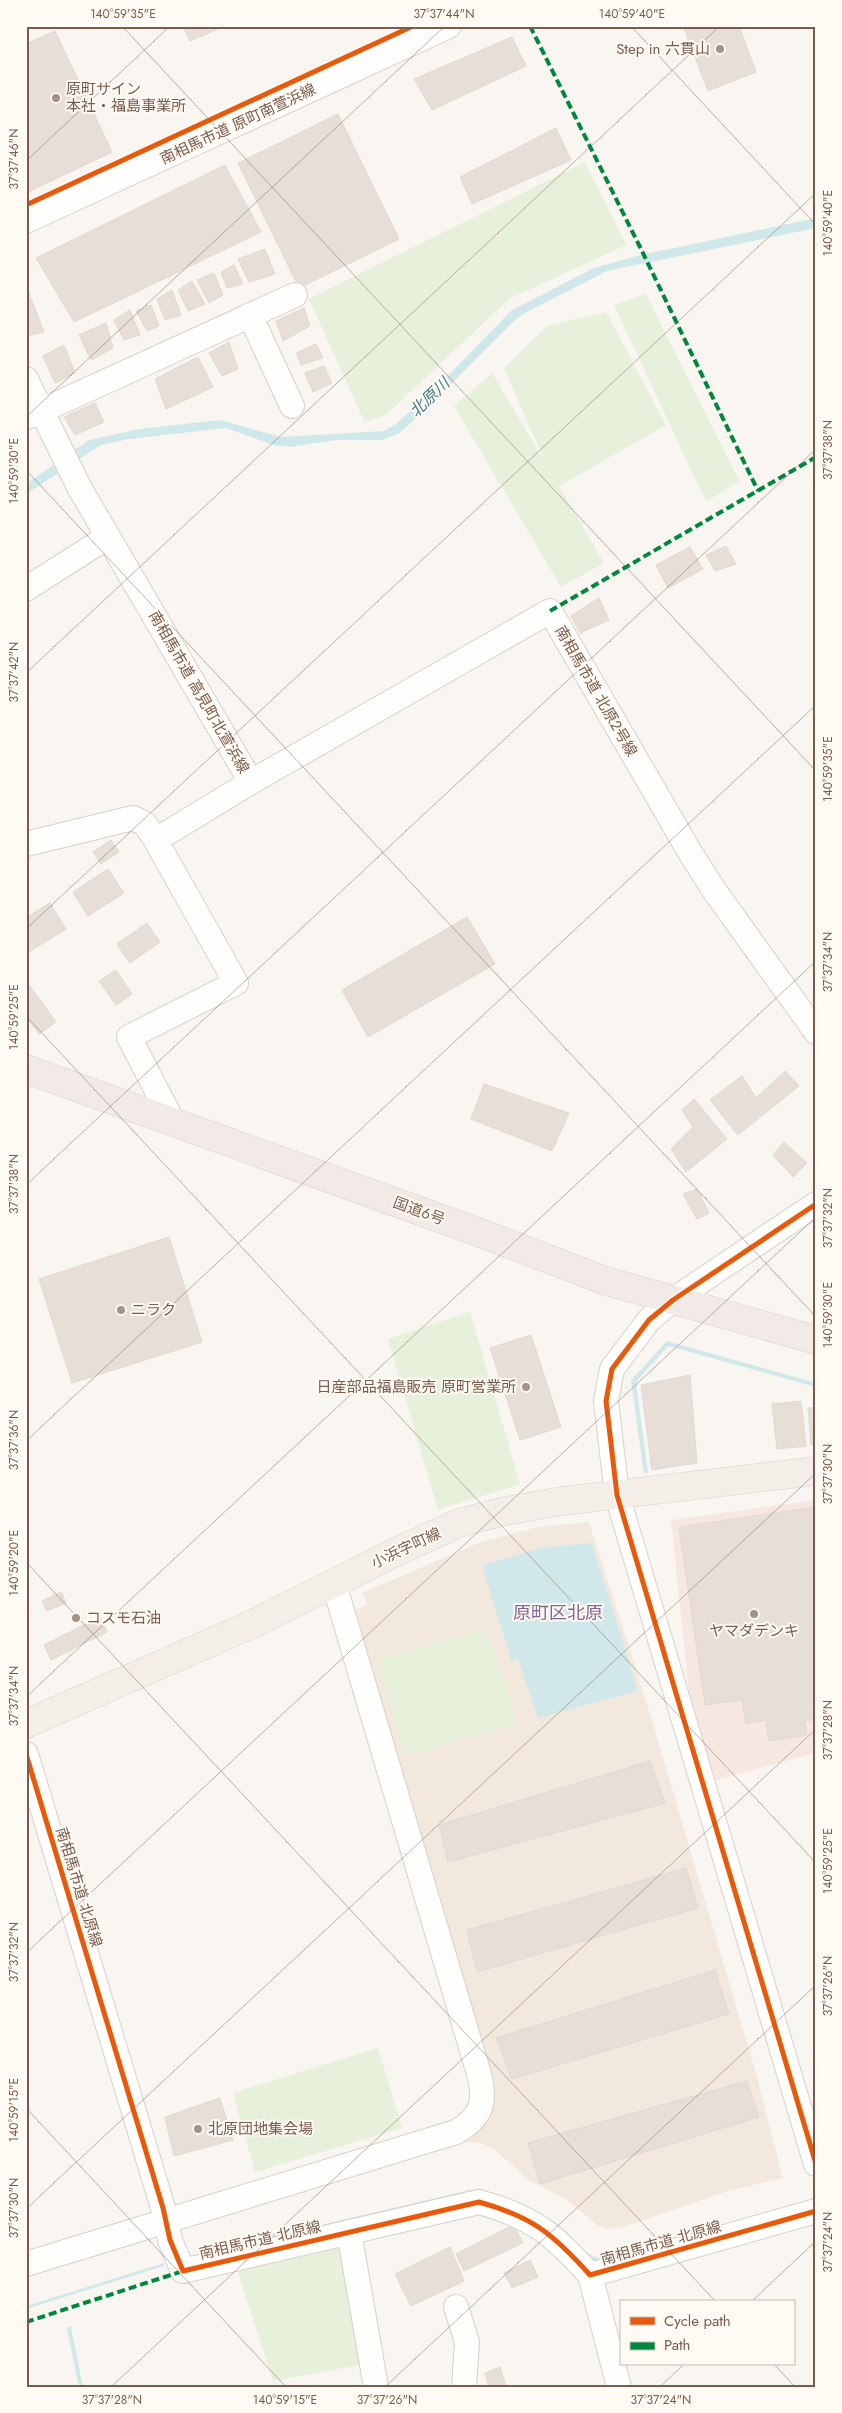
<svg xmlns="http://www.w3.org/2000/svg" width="842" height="2413" viewBox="0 0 842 2413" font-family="Jost,'Noto Sans JP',sans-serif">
<rect width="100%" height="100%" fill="#f9f5f0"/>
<path fill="#f2e8de" d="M589,1522L651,1717L756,2074L783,2178L731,2190L623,2227L609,2229L597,2225L567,2200L529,2180L496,2151L482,2143L465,2142L490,2119L494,2083L355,1611L367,1604L362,1593L483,1541L538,1527Z"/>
<path fill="#f6e8e1" d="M816,1500V1746L814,1747L816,1753L716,1780L691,1711L671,1520Z"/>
<path fill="#e7f0db" d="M585,162L626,245L509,299L387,414L365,423L309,299Z
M646,294L739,481L706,502L614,305Z
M606,312L666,425L559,486L604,563L561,587L454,406L492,373L545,462L504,368L547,326Z
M470,1312L520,1484L438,1510L388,1339Z
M483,1629L488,1634L516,1720L511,1725L410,1755L403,1751L377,1660Z
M378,2048L402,2128L255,2172L233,2093Z
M341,2247L365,2364L273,2381L236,2267Z"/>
<path fill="#d0e8ea" d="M816,218V228L607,271L527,312L518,317L418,417L398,434L381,440H337L290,447L274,445L226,428L129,439L101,445L26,494V484L89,440L140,429L220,420L281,437L384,431L396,424L439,385L512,310L594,268L637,256Z
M667,1341L816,1383V1387L668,1346L636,1382L648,1473L644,1474L631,1380Z
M592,1543L638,1691L538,1718L518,1659L511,1660L482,1565L541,1548Z
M470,2190C500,2191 537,2208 561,2227C574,2237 586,2258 603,2259L598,2263L592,2260L495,2197L191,2258V2256Z
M164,2263V2266L26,2309V2306Z
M69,2326L71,2327L83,2387H79L67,2328Z"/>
<path fill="#e6ded7" stroke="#e2d8d2" d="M183,26H217L218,29L190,41Z
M683,26H739L756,72L708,91Z
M55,31L112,152L28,192L26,44Z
M512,37L526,66L432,110L414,79Z
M338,114L399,239L299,288L238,163Z
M556,128L571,160L472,204L460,177Z
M225,165L261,232L74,322L36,258Z
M265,249L275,274L249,282L238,259Z
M234,265L243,284L227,288L221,272Z
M214,273L223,295L209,303L197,280Z
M192,281L205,304L188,311L178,290Z
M26,286L44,332L26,336Z
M172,290L181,315L165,320L157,299Z
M151,305L159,326L147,331L136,311Z
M304,308L310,326L283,341L276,321Z
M130,310L140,335L124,340L114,320Z
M106,323L113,348L91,360L79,335Z
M229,342L238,369L222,376L209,353Z
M316,344L323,358L301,365L296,353Z
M64,345L75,373L55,383L43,356Z
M198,357L213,387L166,409L155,379Z
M324,366L332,383L313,392L305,373Z
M95,403L104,422L75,435L64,417Z
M726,546L736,564L715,571L706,555Z
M690,547L703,569L668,588L656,565Z
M599,598L609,620L580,633L571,616Z
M111,840L119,852L101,864L93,852Z
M108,869L124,893L88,916L73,892Z
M50,903L66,929L26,954V918Z
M467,917L495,964L368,1037L342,990Z
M147,923L160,942L130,963L117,944Z
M116,970L132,994L116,1005L99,981Z
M29,985L56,1022L39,1034L26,1017V987Z
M785,1071L799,1086L738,1135L710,1100L742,1076L756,1098Z
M484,1084L569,1113L552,1151L471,1119Z
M694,1099L727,1139L686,1172L671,1149L693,1127L682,1110Z
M784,1142L807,1163L793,1177L773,1155Z
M697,1189L709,1213L697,1219L683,1194Z
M169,1237L202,1342L72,1383L39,1279Z
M531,1335L561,1427L520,1440L490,1348Z
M690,1375L697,1463L652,1470L641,1385Z
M801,1401L806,1446L777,1449L772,1404Z
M816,1407V1445H811L808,1408Z
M815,1507L816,1719L805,1721L807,1735L769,1741L766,1720L746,1724L742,1700L705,1705L679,1527Z
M61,1592L66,1603L47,1611L42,1601Z
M100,1617L107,1632L51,1660L44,1645Z
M650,1761L665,1803L448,1862L439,1825Z
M686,1868L698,1908L477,1972L467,1930Z
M715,1970L729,2014L512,2079L496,2038Z
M747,2081L759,2117L540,2184L528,2143Z
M220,2098L233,2140L174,2156L165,2117Z
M513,2225L523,2243L464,2271L456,2254Z
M450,2247L464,2281L411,2306L395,2274Z
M530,2260L538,2277L512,2288L504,2273Z
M500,2367L506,2387H489L485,2373Z"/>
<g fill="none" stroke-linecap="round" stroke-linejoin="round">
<g stroke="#d7d1cb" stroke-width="26">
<path id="minor" d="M26,221L449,26
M250,315L292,406
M26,379L79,487L251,782L169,832L155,839L236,983L129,1037L173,1122
M28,417L295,295
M26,589L95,545L107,535
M251,782L550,611L691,854L714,890L816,1032
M26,844L133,818L145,824L155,839
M816,1204L673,1300L649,1320L612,1369L606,1401L617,1495L816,2164
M26,1754L163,2208L170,2240L183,2271L479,2202C533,2217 553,2234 590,2275L816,2211
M349,2232L376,2387
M26,2264L456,2132C482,2117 486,2102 479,2074L334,1584
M590,2275L619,2387
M456,2307L467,2342L464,2387"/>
</g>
<g stroke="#dad1cc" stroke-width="29">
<path id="major" d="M26,1724L257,1622L396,1552L459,1523L505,1511L562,1501L816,1471"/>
</g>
<g stroke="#dad1cc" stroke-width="29">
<path id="highway" d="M26,1069L478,1232L606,1281L816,1340"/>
</g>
<use href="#minor" stroke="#fefefd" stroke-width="24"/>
<use href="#major" stroke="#f3eee8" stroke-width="28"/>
<use href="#highway" stroke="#f2eae7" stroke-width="28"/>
<path stroke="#00873e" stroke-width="4" stroke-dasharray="8 4" stroke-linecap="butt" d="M530,26L640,247L758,491
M550,611L816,457
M26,2322L183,2271"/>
<g stroke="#fffaf3" stroke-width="8">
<path id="cycleway" d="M26,205L413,26
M816,1204L673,1300L649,1320L612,1369L606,1401L617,1495L816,2164
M26,1754L163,2208L170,2240L183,2271L479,2202C533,2217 553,2234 590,2275L816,2211"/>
</g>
<use href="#cycleway" stroke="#e8590c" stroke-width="5"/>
</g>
<path fill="none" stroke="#7a5c4d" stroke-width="1" stroke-opacity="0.45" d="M122,26L816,771M631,26L816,225M26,161L170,26M26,417L445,26M26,470L816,1317M26,673L720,26M26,929L816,193M26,1016L816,1863M26,1185L816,449M26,1441L816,705M26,1562L716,2302M26,1697L816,961M26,1953L816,1217M26,2108L286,2387M26,2209L816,1473M751,2302L816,2241M774,2364L795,2387M111,2387L816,1729M385,2387L816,1985M660,2387L684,2364"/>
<g fill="#a69286" stroke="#fffaf3" stroke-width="2">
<circle cx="720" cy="49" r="5"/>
<circle cx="56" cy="98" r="5"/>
<circle cx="121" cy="1310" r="5"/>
<circle cx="526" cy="1387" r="5"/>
<circle cx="754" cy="1614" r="5"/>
<circle cx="76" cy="1618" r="5"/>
<circle cx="198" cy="2129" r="5"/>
</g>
<g text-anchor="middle" stroke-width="4" stroke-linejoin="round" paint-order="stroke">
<g font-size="15" fill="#7a5c4d" stroke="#fffaf3" text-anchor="start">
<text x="710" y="54" text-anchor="end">Step in 六貫山</text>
<text x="66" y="94">原町サイン<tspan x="66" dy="17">本社・福島事業所</tspan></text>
<text x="131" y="1315">ニラク</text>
<text x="516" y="1392" text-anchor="end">日産部品福島販売 原町営業所</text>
<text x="86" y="1623">コスモ石油</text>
<text x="754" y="1636" text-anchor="middle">ヤマダデンキ</text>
<text x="208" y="2134">北原団地集会場</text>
</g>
<g font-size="15" fill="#7a5c4d" stroke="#fffaf3">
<text transform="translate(238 124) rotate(-25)" y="5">南相馬市道 原町南萱浜線</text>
<text transform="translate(596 691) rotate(60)" y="5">南相馬市道 北原2号線</text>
<text transform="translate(199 692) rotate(60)" y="5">南相馬市道 高見町北萱浜線</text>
<text transform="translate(419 1211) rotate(20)" y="5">国道6号</text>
<text transform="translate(406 1548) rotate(-25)" y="5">小浜字町線</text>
<text transform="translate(79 1887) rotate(73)" y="5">南相馬市道 北原線</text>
<text transform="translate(260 2240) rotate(-13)" y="5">南相馬市道 北原線</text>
<text transform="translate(661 2243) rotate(-16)" y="5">南相馬市道 北原線</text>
</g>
<g font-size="16" font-style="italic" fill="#437c86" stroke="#fffaf3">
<text transform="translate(429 397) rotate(-44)" y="6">北原川</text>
</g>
<g font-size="18" fill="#846695" stroke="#fffaf3">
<text x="558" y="1619">原町区北原</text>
</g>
</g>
<rect width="842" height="2413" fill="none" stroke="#fffaf3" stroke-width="55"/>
<rect x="620" y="2300" width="175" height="65" fill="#fffaf3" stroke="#cabbb1"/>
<rect x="630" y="2317" width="25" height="8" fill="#e8590c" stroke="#cabbb1"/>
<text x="664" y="2326" font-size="15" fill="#7a5c4d">Cycle path</text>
<rect x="630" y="2342" width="25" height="8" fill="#00873e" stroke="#cabbb1"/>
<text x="664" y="2350" font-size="15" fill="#7a5c4d">Path</text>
<rect x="28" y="28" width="786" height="2358" fill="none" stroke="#7a5c4d" stroke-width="2"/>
<g font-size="12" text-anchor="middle" fill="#7a5c4d">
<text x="123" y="18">140°59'35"E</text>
<text x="444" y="18">37°37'44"N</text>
<text x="632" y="18">140°59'40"E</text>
<text transform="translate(14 159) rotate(-90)" y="4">37°37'46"N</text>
<text transform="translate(828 223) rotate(-90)" y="4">140°59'40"E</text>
<text transform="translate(828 450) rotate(-90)" y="4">37°37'38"N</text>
<text transform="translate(14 471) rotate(-90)" y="4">140°59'30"E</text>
<text transform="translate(14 672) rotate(-90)" y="4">37°37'42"N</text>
<text transform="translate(828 769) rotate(-90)" y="4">140°59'35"E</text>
<text transform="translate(828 962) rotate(-90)" y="4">37°37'34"N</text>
<text transform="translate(14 1017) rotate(-90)" y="4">140°59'25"E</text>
<text transform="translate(14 1184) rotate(-90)" y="4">37°37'38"N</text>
<text transform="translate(828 1218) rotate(-90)" y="4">37°37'32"N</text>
<text transform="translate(828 1315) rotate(-90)" y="4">140°59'30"E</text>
<text transform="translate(14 1440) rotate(-90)" y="4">37°37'36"N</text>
<text transform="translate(828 1474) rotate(-90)" y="4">37°37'30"N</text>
<text transform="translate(14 1563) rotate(-90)" y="4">140°59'20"E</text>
<text transform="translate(14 1696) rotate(-90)" y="4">37°37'34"N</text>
<text transform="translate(828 1730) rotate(-90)" y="4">37°37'28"N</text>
<text transform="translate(828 1861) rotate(-90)" y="4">140°59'25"E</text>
<text transform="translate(14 1952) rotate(-90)" y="4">37°37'32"N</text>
<text transform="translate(828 1986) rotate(-90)" y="4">37°37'26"N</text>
<text transform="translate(14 2110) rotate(-90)" y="4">140°59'15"E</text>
<text transform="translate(14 2208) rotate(-90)" y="4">37°37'30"N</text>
<text transform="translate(828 2242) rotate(-90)" y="4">37°37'24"N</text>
<text x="112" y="2404">37°37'28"N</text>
<text x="285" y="2404">140°59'15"E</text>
<text x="387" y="2404">37°37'26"N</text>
<text x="661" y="2404">37°37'24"N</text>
</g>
</svg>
